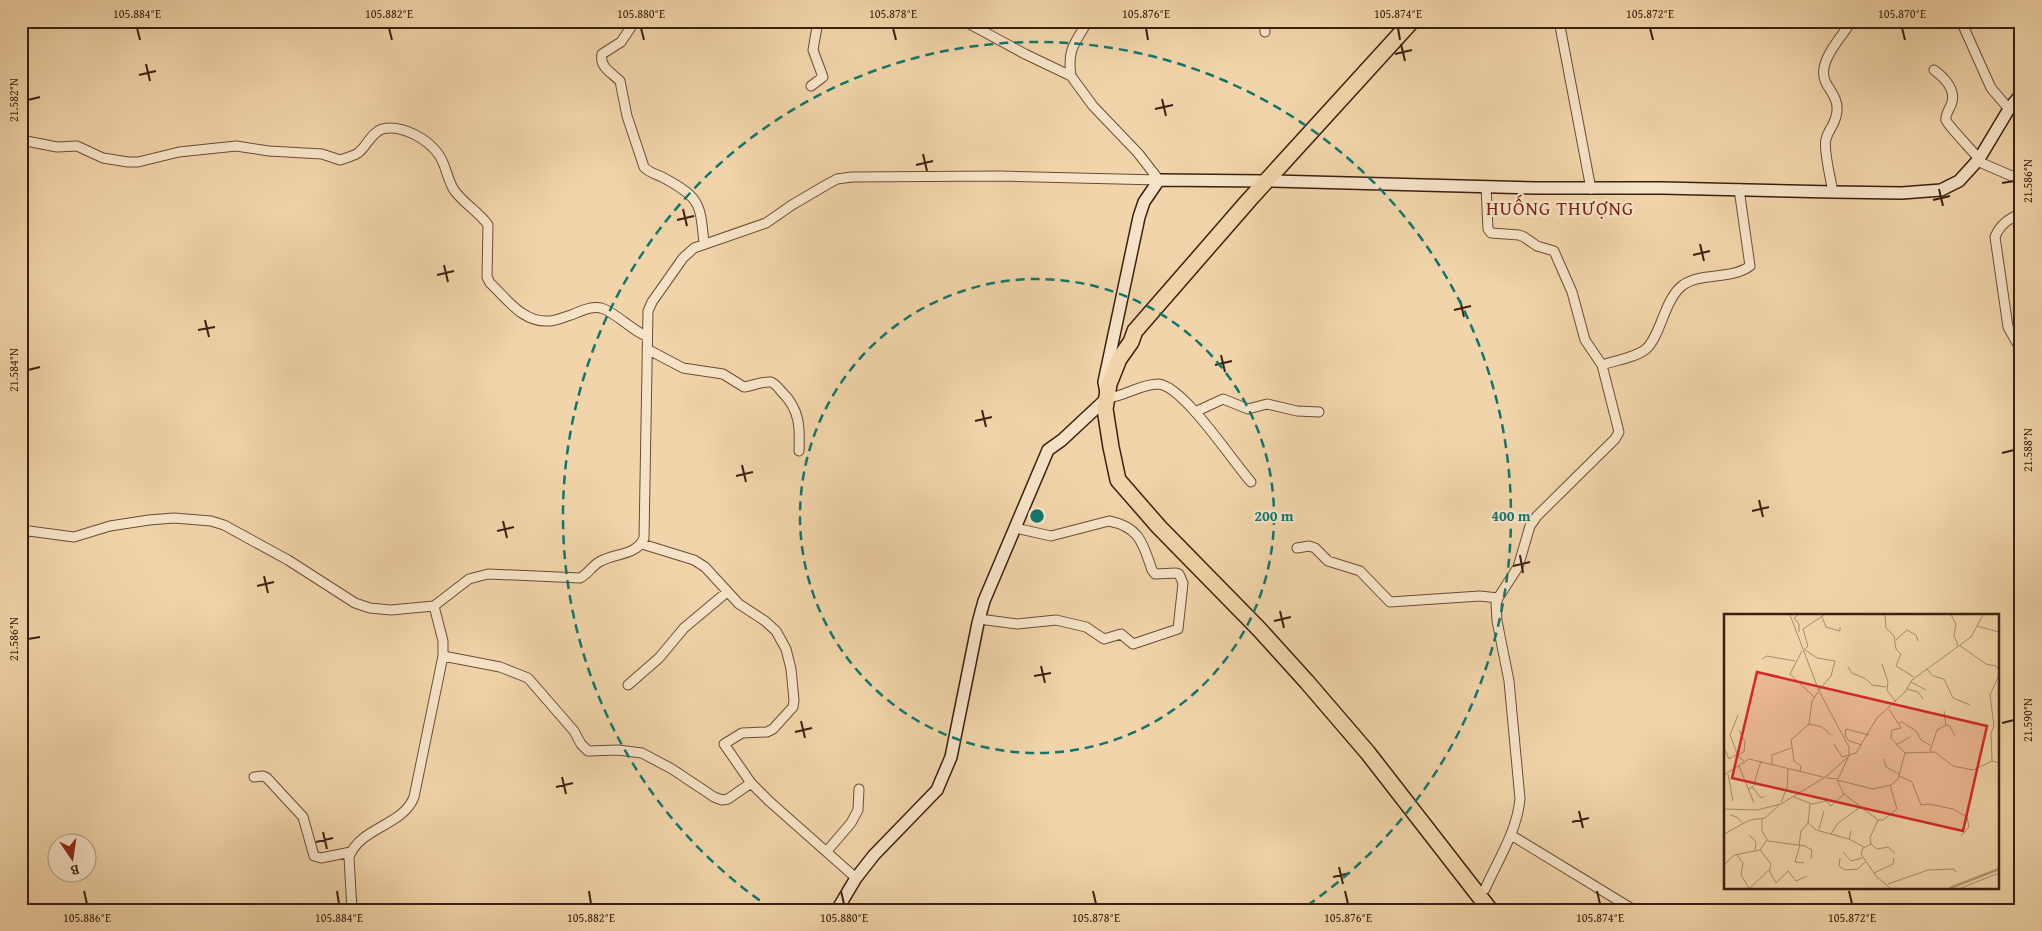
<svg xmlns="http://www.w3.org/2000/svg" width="2042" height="931" viewBox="0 0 2042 931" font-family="'Gentium Book Plus',serif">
<rect width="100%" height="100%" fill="#f1d4a9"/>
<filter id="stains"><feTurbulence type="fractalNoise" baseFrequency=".004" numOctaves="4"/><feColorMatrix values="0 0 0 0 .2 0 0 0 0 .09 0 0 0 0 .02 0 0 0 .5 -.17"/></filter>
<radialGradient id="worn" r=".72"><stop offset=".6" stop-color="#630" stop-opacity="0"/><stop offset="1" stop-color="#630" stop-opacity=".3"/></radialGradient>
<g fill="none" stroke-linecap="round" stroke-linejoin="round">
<g stroke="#684d36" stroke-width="11">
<path id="street" d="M635,21L621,42L602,54C599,67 612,73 620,81L627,116L644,167C649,173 657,174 664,178C701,198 700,204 704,243
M964,21L1025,54L1071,76L1093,106L1138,153L1159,180
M1264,21L1265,32
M1559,21L1591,189
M1961,21L1991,88L2009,109
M1934,70C1945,78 1957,91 1951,105C1949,110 1945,115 1946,120C1948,126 1973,151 1979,159
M1071,76C1067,49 1075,43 1088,21
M811,86L823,77L813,50L818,21
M21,140L57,147L77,146L103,158L128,162H138L179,152L236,146L269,151L322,154L340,160C346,158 353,156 358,153C367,146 371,133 382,129C402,124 428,139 439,155C446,165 447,179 454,190C464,204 479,212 488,225L487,277L490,283C507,299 523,323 549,321C556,321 564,317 571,315C581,311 591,306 601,308C614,311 631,330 646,336
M1977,161L2021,180
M1833,192C1831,181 1823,148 1826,139C1829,128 1836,124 1837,111C1838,99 1831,92 1826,83C1816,64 1839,40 1849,25L1850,21
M2021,213C2009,219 2000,224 1995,237L2008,327L2021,350
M647,349L683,368L723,374L744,387C752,386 763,381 771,382C775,383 779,389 782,392C800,410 800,427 799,451
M1602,365C1616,360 1635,358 1646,349C1661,336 1664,299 1683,285C1702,272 1731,280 1750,266L1739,189
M1107,398C1124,397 1140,384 1158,384C1183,385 1233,462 1251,482
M1195,412L1223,399L1248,409L1267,404L1297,411L1319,412
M21,540L24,534L29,531L74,537L110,526L149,520L174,518L211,521L224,525L288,560L355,603L370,608L391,610L434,606L469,579L488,574L580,578C588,574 591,567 599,562C613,553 637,556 644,538L648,311L652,302L683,258L694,248L766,223L792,205L826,185L837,179L852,177L1001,176L1159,180
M642,544L694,560L705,567L739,604L765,621L776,631L786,649L791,669L794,700L793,707L773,729L767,732L742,733L724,744L751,783L769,801L856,878
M1297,548L1309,546L1315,548L1328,561L1360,571L1390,602L1480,596L1498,598
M979,619L1017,624L1056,620L1086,627L1104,639L1121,634L1133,644L1178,629L1183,583L1179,574L1176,573L1155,574L1152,570C1143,544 1140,527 1109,521L1051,536L1015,528
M443,656L500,667L528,678L574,731L581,744L588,751L618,750L642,753L672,769L714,797L722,800L728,799L751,783
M628,685L659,658L684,628L727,592
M254,777L263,776L267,778L303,817L314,856L321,858L351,852
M1511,835L1634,910
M827,851L851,823L858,810L859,789
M1485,889C1498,860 1517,831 1520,799L1509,681L1497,621L1496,604L1498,598L1518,567L1530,526L1537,516L1615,439L1619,432L1602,365L1585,340L1572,292L1554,251L1537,246L1524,237L1519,235L1491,233L1488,229L1486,187
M352,910L349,857C360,827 403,826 414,797L443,656V641L434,606"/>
</g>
<g stroke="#3b2010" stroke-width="14">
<path id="secondary" d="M1273,181L1535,188H1663L1833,192L1902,193L1941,190L1959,181L1979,159L2009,109L2021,94
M837,910L856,878L874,855L937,790L951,757L978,623L984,601L1048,450L1062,440L1107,398L1104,382L1139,217L1144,202L1159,180L1265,181"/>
</g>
<g stroke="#3b2010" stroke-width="18">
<path id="highway" d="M1412,21L1249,200L1135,331L1131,342L1119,359L1109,384L1105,409L1111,447L1118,480L1159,527L1259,629L1307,682L1368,753L1490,910"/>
</g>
<use href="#street" stroke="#f6e3c7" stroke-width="9"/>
<use href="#secondary" stroke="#f6e3c7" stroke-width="11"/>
<use href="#highway" stroke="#f1d4a9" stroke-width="15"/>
</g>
<path fill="none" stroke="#3b2010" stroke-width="2" d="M137,28L140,40M389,28L392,40M641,28L644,40M893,28L896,40M1146,28L1148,40M1398,28L1400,40M1650,28L1653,40M1902,28L1905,40M1401,44L1405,61M1395,54L1412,50M146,64L150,81M139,75L156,71M1162,99L1166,116M28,100L40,97M1155,109L1173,105M923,154L927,171M916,165L933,161M2002,183L2014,181M1939,189L1943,206M1933,200L1950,196M683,209L687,226M677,220L694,216M1700,244L1704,261M1693,255L1710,251M444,265L448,282M437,275L454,271M1460,300L1464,317M1454,310L1471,306M205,320L209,337M198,330L215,327M1221,355L1225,372M1215,365L1232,361M28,370L40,367M982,410L986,427M975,421L992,417M2002,453L2014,450M742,465L746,482M736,476L753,472M1759,500L1763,517M1752,511L1769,507M503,521L507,538M497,531L514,527M1520,555L1523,573M1513,566L1530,562M264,576L268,593M257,586L274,582M1280,611L1284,628M1274,621L1291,617M28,639L40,637M1041,666L1045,683M1034,676L1051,673M801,721L805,738M2002,723L2014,720M795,732L812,728M562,777L566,794M556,787L573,783M1579,811L1583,828M1572,822L1589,818M323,832L327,849M316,842L333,838M1339,867L1343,884M1333,877L1350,873M84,891L87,904M337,891L339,904M589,891L591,904M841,891L844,904M1093,891L1096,904M1345,891L1348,904M1597,891L1600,904M1849,891L1852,904"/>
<g fill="none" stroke="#0f766e" stroke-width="2.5" stroke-dasharray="9 6">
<circle cx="1037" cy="516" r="237"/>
<path d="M772 909A474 474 0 1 1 1302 909"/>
</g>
<g text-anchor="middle" stroke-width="4.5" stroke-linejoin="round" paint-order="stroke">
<g font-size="19" letter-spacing="1" fill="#7a1f14" stroke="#f6e3c7">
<text x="1560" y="215">HUỐNG THƯỢNG</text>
</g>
</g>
<g transform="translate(1724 614)">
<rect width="275" height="275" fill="#f1d4a9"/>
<path fill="none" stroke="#b39775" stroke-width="2.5" d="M226,274L275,255"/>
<path fill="none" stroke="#a88c6c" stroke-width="1" d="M74,1L70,4L75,10V18M161,1L162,14L170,22L172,35L177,40L172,52L190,63M227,1L232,10L230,21L234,32M98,3L102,13L116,17V13M253,12L275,18M172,26L183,16L192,21L194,27M235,31L262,50L272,52L275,57M80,36L84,32L79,15L100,1M81,36L93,44L111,47L107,62L95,76M78,37L66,60L90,83M38,45L43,42L71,47M158,50L164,68L163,76L172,88M124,53L128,59L142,65L148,71L162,73M203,55L209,62L220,65L229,84L246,91M187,68L202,76M183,75L194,78L199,85M165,95L177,114L168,116L167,124L181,139L211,138L229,152L249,156L268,147L275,149M14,101L6,121L14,142L20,147M175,109L178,108L192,117L197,126L206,131M85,110L98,113L107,121M222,111L226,112L231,122M110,130L118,143L132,139L153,104L181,78L188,66L247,23L259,1M138,131L125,127L121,121L122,115L145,121M172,131L186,123M1,136L5,145L13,140M206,137L213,116L222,111L220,97M13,141L20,138L21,128L15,116M160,145L162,153L175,160M268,147L267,119L270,112L266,81L275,61M48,150V141L67,134M15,152L30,189M76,157L77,152L70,147L67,126L85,110L88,87L94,78M4,160L9,187M0,161L25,145L99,163M175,162L188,168L197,191L205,190L229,195L243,203L245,213L237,222M103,164L114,165L124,144M113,166L149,175L167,171L174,165L181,139M113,166L120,180L154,206M28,173L37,184L40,182M24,176L32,170L31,166L37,147M70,183L88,190L102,187L107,192L120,180M57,188L63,174L64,154M0,195L33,196L57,190L103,162L125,142V133L95,77L66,1M6,201L13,203L19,210M38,205V217L44,227L81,232L88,236L87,245M154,206L146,224L147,230L139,234L137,240L152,262L166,274M154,206H159L173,195L166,171M84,209L92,216L125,225M95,215L100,197M127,217L125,225L140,233M0,220L26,206L41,204L55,191M107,220L114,209L135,194M25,221L32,228L31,237M147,230L153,235L164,233L171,239M75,231L77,217L84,209L86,190M76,231L71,248L80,249M119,238L127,247L138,244M13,241L19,249L17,261L25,274M116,244L115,252L121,256L134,255L141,248M0,251L10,241L36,236L43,226M45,256L52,269L64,257L72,267L83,262M150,259L169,250L170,244M164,270L204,256L230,255L232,258M26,274L46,255L47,250L36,236M237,274L275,259"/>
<path fill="#d62828" fill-opacity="0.15" stroke="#d62828" stroke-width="2.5" d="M33,58L263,112L239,217L8,164Z"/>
<rect width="275" height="275" fill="none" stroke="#3b2010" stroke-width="2.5"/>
</g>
<circle cx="1037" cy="516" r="8" fill="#0f766e" stroke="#f6e3c7" stroke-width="2.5"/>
<g font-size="15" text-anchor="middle" font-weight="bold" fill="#0f766e" stroke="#f6e3c7" stroke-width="4.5" stroke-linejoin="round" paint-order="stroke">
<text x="1274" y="521">200 m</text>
<text x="1511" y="521">400 m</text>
</g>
<rect width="2042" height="931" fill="none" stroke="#f1d4a9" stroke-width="55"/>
<g transform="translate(72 858) rotate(167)"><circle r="24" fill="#f6e3c7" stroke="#ab957e"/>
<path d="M0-4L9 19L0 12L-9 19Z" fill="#8f2418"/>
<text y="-8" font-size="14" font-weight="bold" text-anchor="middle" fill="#3b2010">B</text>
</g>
<rect x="28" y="28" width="1986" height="876" fill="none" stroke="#3b2010" stroke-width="2"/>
<g font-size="12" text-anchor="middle" fill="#3b2010">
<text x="137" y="18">105.884°E</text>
<text x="389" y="18">105.882°E</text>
<text x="641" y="18">105.880°E</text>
<text x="893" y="18">105.878°E</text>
<text x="1146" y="18">105.876°E</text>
<text x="1398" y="18">105.874°E</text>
<text x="1650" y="18">105.872°E</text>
<text x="1902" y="18">105.870°E</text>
<text transform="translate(14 100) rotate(-90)" y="4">21.582°N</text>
<text transform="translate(2028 181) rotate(-90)" y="4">21.586°N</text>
<text transform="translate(14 370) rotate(-90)" y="4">21.584°N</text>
<text transform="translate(2028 450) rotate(-90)" y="4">21.588°N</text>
<text transform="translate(14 639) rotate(-90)" y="4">21.586°N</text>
<text transform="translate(2028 720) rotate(-90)" y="4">21.590°N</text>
<text x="87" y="922">105.886°E</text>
<text x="339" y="922">105.884°E</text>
<text x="591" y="922">105.882°E</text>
<text x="844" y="922">105.880°E</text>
<text x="1096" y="922">105.878°E</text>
<text x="1348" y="922">105.876°E</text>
<text x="1600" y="922">105.874°E</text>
<text x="1852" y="922">105.872°E</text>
</g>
<rect width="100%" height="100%" filter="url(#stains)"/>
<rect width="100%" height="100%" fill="url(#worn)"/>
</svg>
